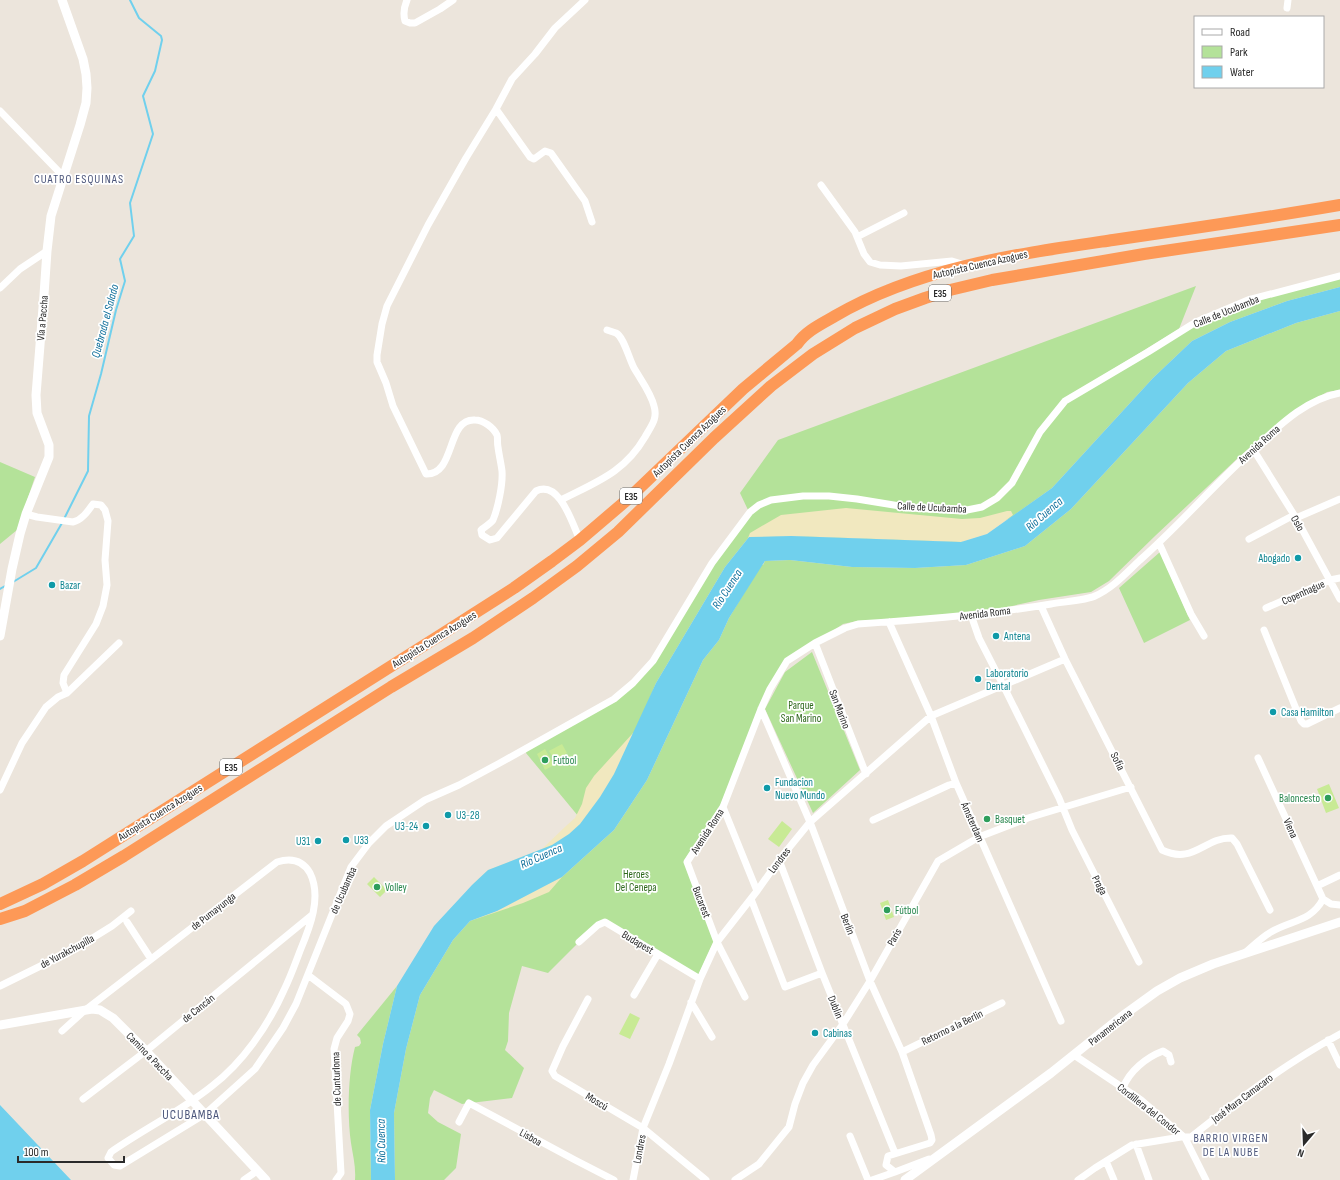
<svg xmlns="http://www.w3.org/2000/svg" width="1340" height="1180" viewBox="0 0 1340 1180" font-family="'Sofia Sans Condensed',sans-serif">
<rect width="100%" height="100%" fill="#ece5dc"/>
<path fill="#b4e299" d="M1340,276V287L1287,301L1230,322L1192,341L1153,378L1052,488L1010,518L961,542L791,536L749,537L725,567L656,683L642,716L588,828L526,753L528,747L614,699L653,661L712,563L759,505L803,496L962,511L982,507L1012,483L1040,432L1065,401L1196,322L1248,300Z
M1196,286L1179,329L1064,399L1010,481L994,497L982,505L962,508L912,505L802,494L748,510L740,493L778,440Z
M1340,311V390L1327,392L1287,416L1239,457L1155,536L1109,581L1091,592L1039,600L971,615L857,621L843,624L815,643L787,661L770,689L720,806L684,861L714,941L698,976L606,922L579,942L548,973L522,966L509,1013L508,1041L505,1050L524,1068L512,1098L462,1104L434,1090L430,1098L428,1113L438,1122L461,1134L456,1168L444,1180H395L394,1113L406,1049L420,995L453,940L470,921L562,877L614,830L647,780L703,660L719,640L729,618L761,565H763L765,561L790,560L852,567L915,568L966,565L1025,546L1071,509L1188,383L1226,351L1296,323Z
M0,462L35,477L17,530L0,544Z
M1160,552L1190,620L1144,643L1119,588Z
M812,652L860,770L813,813L765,709L785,672Z
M397,986L383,1044L370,1110L371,1180H355C356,1167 353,1156 351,1143C347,1115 348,1074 355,1047L359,1046L361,1043L360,1038L357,1035Z"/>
<path fill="#f1e8bf" d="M846,508L962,519L980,518L1007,511H1011L1013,515L987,534L961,542L791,536L748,538L750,533L781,515Z
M633,733L631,753L568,846L472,885L488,870L542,849L566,826L575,818L582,804L586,788L594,776Z
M562,877L549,892L523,903L470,921Z"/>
<path fill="#c8ea95" d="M562,744L567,753L555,760L549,751Z
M545,749L554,765L545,770L537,754Z
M1329,784L1339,808L1326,813L1317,789Z
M782,821L792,829L779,847L768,839Z
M374,877L387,890L380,897L367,884Z
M888,900L894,917L886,920L880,903Z
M630,1013L640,1018L630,1039L619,1034Z"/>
<path fill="#70d0ed" d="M1340,287V311L1296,323L1226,351L1188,383L1071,509L1025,546L966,565L915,568L852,567L790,560L765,561L729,618L719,640L703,660L647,780L614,830L562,877L497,911L470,921L453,940L420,995L406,1049L394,1113L395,1180H371L370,1110L383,1044L397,986L434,926L472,885L488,870L552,845L569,834L580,824L600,797L614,774L656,683L725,567L749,537L791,536L961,542L987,534L1052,488L1153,378L1192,341L1230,322L1287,301Z
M0,1105L71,1180H0Z"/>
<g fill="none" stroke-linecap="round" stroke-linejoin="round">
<path stroke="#70d0ed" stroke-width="2" d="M64,519L88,471L89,416L101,374L116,310L125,281L120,259L134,236L130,203L153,134L143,96L155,71L162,40L161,36L139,18L130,0
M13,582L36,568L62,523
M0,589L5,586"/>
<path stroke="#fff" stroke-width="7" d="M407,0C404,7 403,14 405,21L410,23H415L440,9L453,0
M1287,8L1288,0
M496,109L530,157L534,159L545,151L551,153L585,201L592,222
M0,111L63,176
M821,185L855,232L864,254L870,262L880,265L901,266L952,261L965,265
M857,237L904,213
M0,288L20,269L47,251
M1253,449L1296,518L1340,599
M561,500C596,482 624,473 645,437C651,426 658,419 654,406C651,393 641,380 634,368C629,359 624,337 616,333C613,332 610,331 607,330
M1296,518L1340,499
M1249,539L1294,515
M580,540C573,526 560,479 536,491L497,538L490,540L482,535L481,530C485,527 491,523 493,520C498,508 503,484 502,471C501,463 499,455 498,447C497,443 498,438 497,435C493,427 483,420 475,420C446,418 456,475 426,474L393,406L386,383L377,362V355L382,324L387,306L428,225L466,158L496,109L512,79L535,54L555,28L585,0
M1159,543L1191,614L1204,636
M1041,606L1065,659L1162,850C1194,865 1204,837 1232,838L1237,844L1270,910
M1266,608L1330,580L1340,578
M971,615L979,638L1003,685L1059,798L1072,830L1139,962
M889,622L931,716L956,783L1061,1021
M1264,630L1301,721L1304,724H1307L1340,708
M815,643L866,774
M67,693L119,643
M761,709L810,822L870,981L902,1052L931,1135L932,1140L930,1143L888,1156L886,1165L895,1172L929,1159
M1258,758L1323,899L1331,904L1340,905
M0,790L22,743L46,707L58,697L67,693L63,683L64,675L96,624L103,606L107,585L105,560L108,521L105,510L101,505L93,504C88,511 82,520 73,522L37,517L26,514
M723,807L757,891
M873,820L949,785L956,783
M779,860L822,973L895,1153
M1317,886L1340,875
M751,899L785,987L822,973
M127,922L151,959
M579,942L598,925L605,922L700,979
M1246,952C1254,945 1262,937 1271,932C1291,920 1311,922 1323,899
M308,975L346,1004L350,1014L348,1021L337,1038L334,1049L341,1173L336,1180
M0,986L75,949L112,926L131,911
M634,995L658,954
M745,997L717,942L687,862L723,807L761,709L770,689L787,661L815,643L845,628L858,624C923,620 987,615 1051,604C1062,602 1087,600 1095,596C1113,588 1126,573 1140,560C1181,524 1216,482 1257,446C1281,424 1307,399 1340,393
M588,999L563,1046L552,1071L555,1076L643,1128L706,1180
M691,1002L712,1037
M62,1031L84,1011L277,862C290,858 302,859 310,873C322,897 310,927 300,951C295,964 290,978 284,990C268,1026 243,1062 212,1086C181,1111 144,1129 111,1152L108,1158L114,1165L120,1166L205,1114L255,1069L283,1028L296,1004L351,867L369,843L386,826L425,800L459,785L498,764L614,699L633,683L653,661L712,563L750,512L759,505L771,500L803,496H829L857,499L912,508L962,511L982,507L997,498L1012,483L1040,432L1065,401L1148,352L1196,322L1248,300L1340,276
M1328,1040L1340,1065
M902,1052L1002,1003
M1074,1055L1141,1100L1185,1138L1206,1180
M1123,1088C1129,1071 1147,1057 1163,1051L1169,1055L1171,1062
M83,1099L146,1051L312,915
M459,1122L469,1103L575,1160L614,1180
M850,1136L868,1180
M1136,1144L1149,1180
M1106,1161L1114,1180
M244,1180L257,1171
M633,1180L643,1128L669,1064L700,979L717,942L757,891L779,860L810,822L931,716L1065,659
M735,1180L759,1164L789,1127L795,1104L803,1083L813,1065L843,1024L870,981L938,861L979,837L1028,818L1131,787
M872,1180L895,1172
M1078,1180L1095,1168L1132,1145L1181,1137H1191C1239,1099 1286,1063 1340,1034"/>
<path stroke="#fff" stroke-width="9" d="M0,636L12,569L20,534L26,514L49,457V445L37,413L36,395L44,295L47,251L51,216L80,125L86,103L87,88L86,74L83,59L62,0
M0,1025L92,1009L100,1010L113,1018L146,1051L266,1180
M905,1180L1051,1073L1121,1017L1157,991L1180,978L1213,964L1340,922"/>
<path stroke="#fd9957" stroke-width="12" d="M0,904L43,884L83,861L442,634L514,588L552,561L580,540L628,499L743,389L797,344C806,331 821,324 835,316C919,267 1018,254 1113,240C1189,229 1265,218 1340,205
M0,919L25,911L75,885L124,856L391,687L473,638L533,598L577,566L618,532L714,438L771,386L813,354L855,328L895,309L925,298L950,290L992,280L1144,254L1340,225"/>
</g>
<g fill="#0f9aa8" stroke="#fff" stroke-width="1.5">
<circle cx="1298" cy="558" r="4"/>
<circle cx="52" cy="585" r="4"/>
<circle cx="996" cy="636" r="4"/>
<circle cx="978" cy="679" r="4"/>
<circle cx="1273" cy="712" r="4"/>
<circle cx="767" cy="788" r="4"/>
<circle cx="448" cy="815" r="4"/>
<circle cx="426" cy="826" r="4"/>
<circle cx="346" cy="840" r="4"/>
<circle cx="318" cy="841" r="4"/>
<circle cx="815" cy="1033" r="4"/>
</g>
<g fill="#2e9e5b" stroke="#fff" stroke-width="1.5">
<circle cx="545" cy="760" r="4"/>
<circle cx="1328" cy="798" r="4"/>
<circle cx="987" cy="819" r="4"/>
<circle cx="377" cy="887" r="4"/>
<circle cx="887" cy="910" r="4"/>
</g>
<g text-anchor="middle" stroke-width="3.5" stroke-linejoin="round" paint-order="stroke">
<g fill="#fff" stroke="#6a6a6a" stroke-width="1">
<rect x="929" y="285" width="22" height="16" rx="3"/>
<rect x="620" y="488" width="22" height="16" rx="3"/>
<rect x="220" y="759" width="22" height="16" rx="3"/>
</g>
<g font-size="10" font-weight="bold" fill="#2a2a2a">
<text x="940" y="297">E35</text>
<text x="631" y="500">E35</text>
<text x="231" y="771">E35</text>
</g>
<g font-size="11" fill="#2a2a2a" stroke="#fff">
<text transform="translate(980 264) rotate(-13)" y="4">Autopista Cuenca Azogues</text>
<text transform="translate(1226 311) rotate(-22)" y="4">Calle de Ucubamba</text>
<text transform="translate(42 318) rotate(-85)" y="4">Vía a Paccha</text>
<text transform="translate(689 441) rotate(-44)" y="4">Autopista Cuenca Azogues</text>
<text transform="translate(1259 444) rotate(-42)" y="4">Avenida Roma</text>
<text transform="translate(932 507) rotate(3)" y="4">Calle de Ucubamba</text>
<text transform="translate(1298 523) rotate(60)" y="4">Oslo</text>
<text transform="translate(1303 592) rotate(-24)" y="4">Copenhague</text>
<text transform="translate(985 613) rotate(-7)" y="4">Avenida Roma</text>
<text transform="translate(434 639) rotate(-32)" y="4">Autopista Cuenca Azogues</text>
<text transform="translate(840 709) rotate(69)" y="4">San Marino</text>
<text transform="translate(1118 761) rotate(63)" y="4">Sofía</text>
<text transform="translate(160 812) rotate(-32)" y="4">Autopista Cuenca Azogues</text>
<text transform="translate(973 822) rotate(66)" y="4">Ámsterdam</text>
<text transform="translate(1291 828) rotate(66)" y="4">Viena</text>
<text transform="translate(707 831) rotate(-57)" y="4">Avenida Roma</text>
<text transform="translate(779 860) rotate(-53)" y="4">Londres</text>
<text transform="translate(1100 885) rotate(63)" y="4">Praga</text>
<text transform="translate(343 890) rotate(-66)" y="4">de Ucubamba</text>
<text transform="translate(702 902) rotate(69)" y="4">Bucarest</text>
<text transform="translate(213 911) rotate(-38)" y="4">de Pumayunga</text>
<text transform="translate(848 924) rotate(69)" y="4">Berlín</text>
<text transform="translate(894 937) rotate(-61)" y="4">Paris</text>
<text transform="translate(638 942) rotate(31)" y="4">Budapest</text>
<text transform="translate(67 951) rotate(-28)" y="4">de Yurakchupilla</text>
<text transform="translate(836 1007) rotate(68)" y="4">Dublin</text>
<text transform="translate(198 1008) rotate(-39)" y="4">de Cancán</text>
<text transform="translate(952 1027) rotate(-26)" y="4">Retorno a la Berlin</text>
<text transform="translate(1110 1027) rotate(-38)" y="4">Panamericana</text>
<text transform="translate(150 1056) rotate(46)" y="4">Camino a Paccha</text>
<text transform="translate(336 1079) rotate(-92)" y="4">de Cunturloma</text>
<text transform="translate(1242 1098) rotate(-37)" y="4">José Mara Camacaro</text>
<text transform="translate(597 1101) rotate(31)" y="4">Moscú</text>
<text transform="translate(1149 1109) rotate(38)" y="4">Cordillera del Condor</text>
<text transform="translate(531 1137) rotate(29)" y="4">Lisboa</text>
<text transform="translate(639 1149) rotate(-79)" y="4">Londres</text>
</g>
<g font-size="11" fill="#0d838f" stroke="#fff" text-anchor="start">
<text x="1290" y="562" text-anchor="end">Abogado</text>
<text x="60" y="589">Bazar</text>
<text x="1004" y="640">Antena</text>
<text x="986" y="677">Laboratorio<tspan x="986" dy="13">Dental</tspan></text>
<text x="1281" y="716">Casa Hamilton</text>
<text x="775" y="786">Fundacion<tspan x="775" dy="13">Nuevo Mundo</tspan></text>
<text x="456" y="819">U3-28</text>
<text x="418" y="830" text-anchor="end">U3-24</text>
<text x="354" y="844">U33</text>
<text x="310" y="845" text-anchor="end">U31</text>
<text x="823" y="1037">Cabinas</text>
</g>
<g font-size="11" fill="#2d671b" stroke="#fff">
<text x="801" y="709">Parque<tspan x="801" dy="13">San Marino</tspan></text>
<text x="636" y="878">Heroes<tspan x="636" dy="13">Del Cenepa</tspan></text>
</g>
<g font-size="11" fill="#27864d" stroke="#fff" text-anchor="start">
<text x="553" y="764">Futbol</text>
<text x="1320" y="802" text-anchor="end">Baloncesto</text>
<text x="995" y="823">Basquet</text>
<text x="385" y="891">Volley</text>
<text x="895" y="914">Fútbol</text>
</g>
<g font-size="12" letter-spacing="1" fill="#4b557a" stroke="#fff">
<text x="79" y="183">CUATRO ESQUINAS</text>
<text x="1231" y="1142">BARRIO VIRGEN<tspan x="1231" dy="14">DE LA NUBE</tspan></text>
</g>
<g font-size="12" font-style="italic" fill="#0e6e9a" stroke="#fff">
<text transform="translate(105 321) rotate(-75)" y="4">Quebrada el Salado</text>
<text transform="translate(1044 514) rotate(-41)" y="4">Río Cuenca</text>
<text transform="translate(727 589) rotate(-57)" y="4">Río Cuenca</text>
<text transform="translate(541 856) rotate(-24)" y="4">Río Cuenca</text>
<text transform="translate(381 1141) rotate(-91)" y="4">Río Cuenca</text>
</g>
<g font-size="13" letter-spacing="1" fill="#4b557a" stroke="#fff">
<text x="191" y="1119">UCUBAMBA</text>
</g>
</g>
<rect x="1194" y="16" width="130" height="72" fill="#ffffff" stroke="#aaaaaa"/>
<rect x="1202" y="29" width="20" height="6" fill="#ffffff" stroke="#aaaaaa"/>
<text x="1230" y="36" font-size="12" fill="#2a2a2a">Road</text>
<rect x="1202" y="46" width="20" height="12" fill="#b4e299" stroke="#aaaaaa"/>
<text x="1230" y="56" font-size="12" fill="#2a2a2a">Park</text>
<rect x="1202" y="66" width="20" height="12" fill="#70d0ed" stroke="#aaaaaa"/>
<text x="1230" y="76" font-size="12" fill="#2a2a2a">Water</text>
<g transform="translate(1304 1144) rotate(199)" stroke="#ffffff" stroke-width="3" paint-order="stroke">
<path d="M0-3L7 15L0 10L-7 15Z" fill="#2a2a2a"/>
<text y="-6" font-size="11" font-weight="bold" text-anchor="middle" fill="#2a2a2a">N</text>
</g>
<path d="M18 1156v6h106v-6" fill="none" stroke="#2a2a2a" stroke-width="2"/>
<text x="24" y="1156" font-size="12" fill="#2a2a2a" stroke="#ffffff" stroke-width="3" paint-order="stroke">100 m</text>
</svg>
